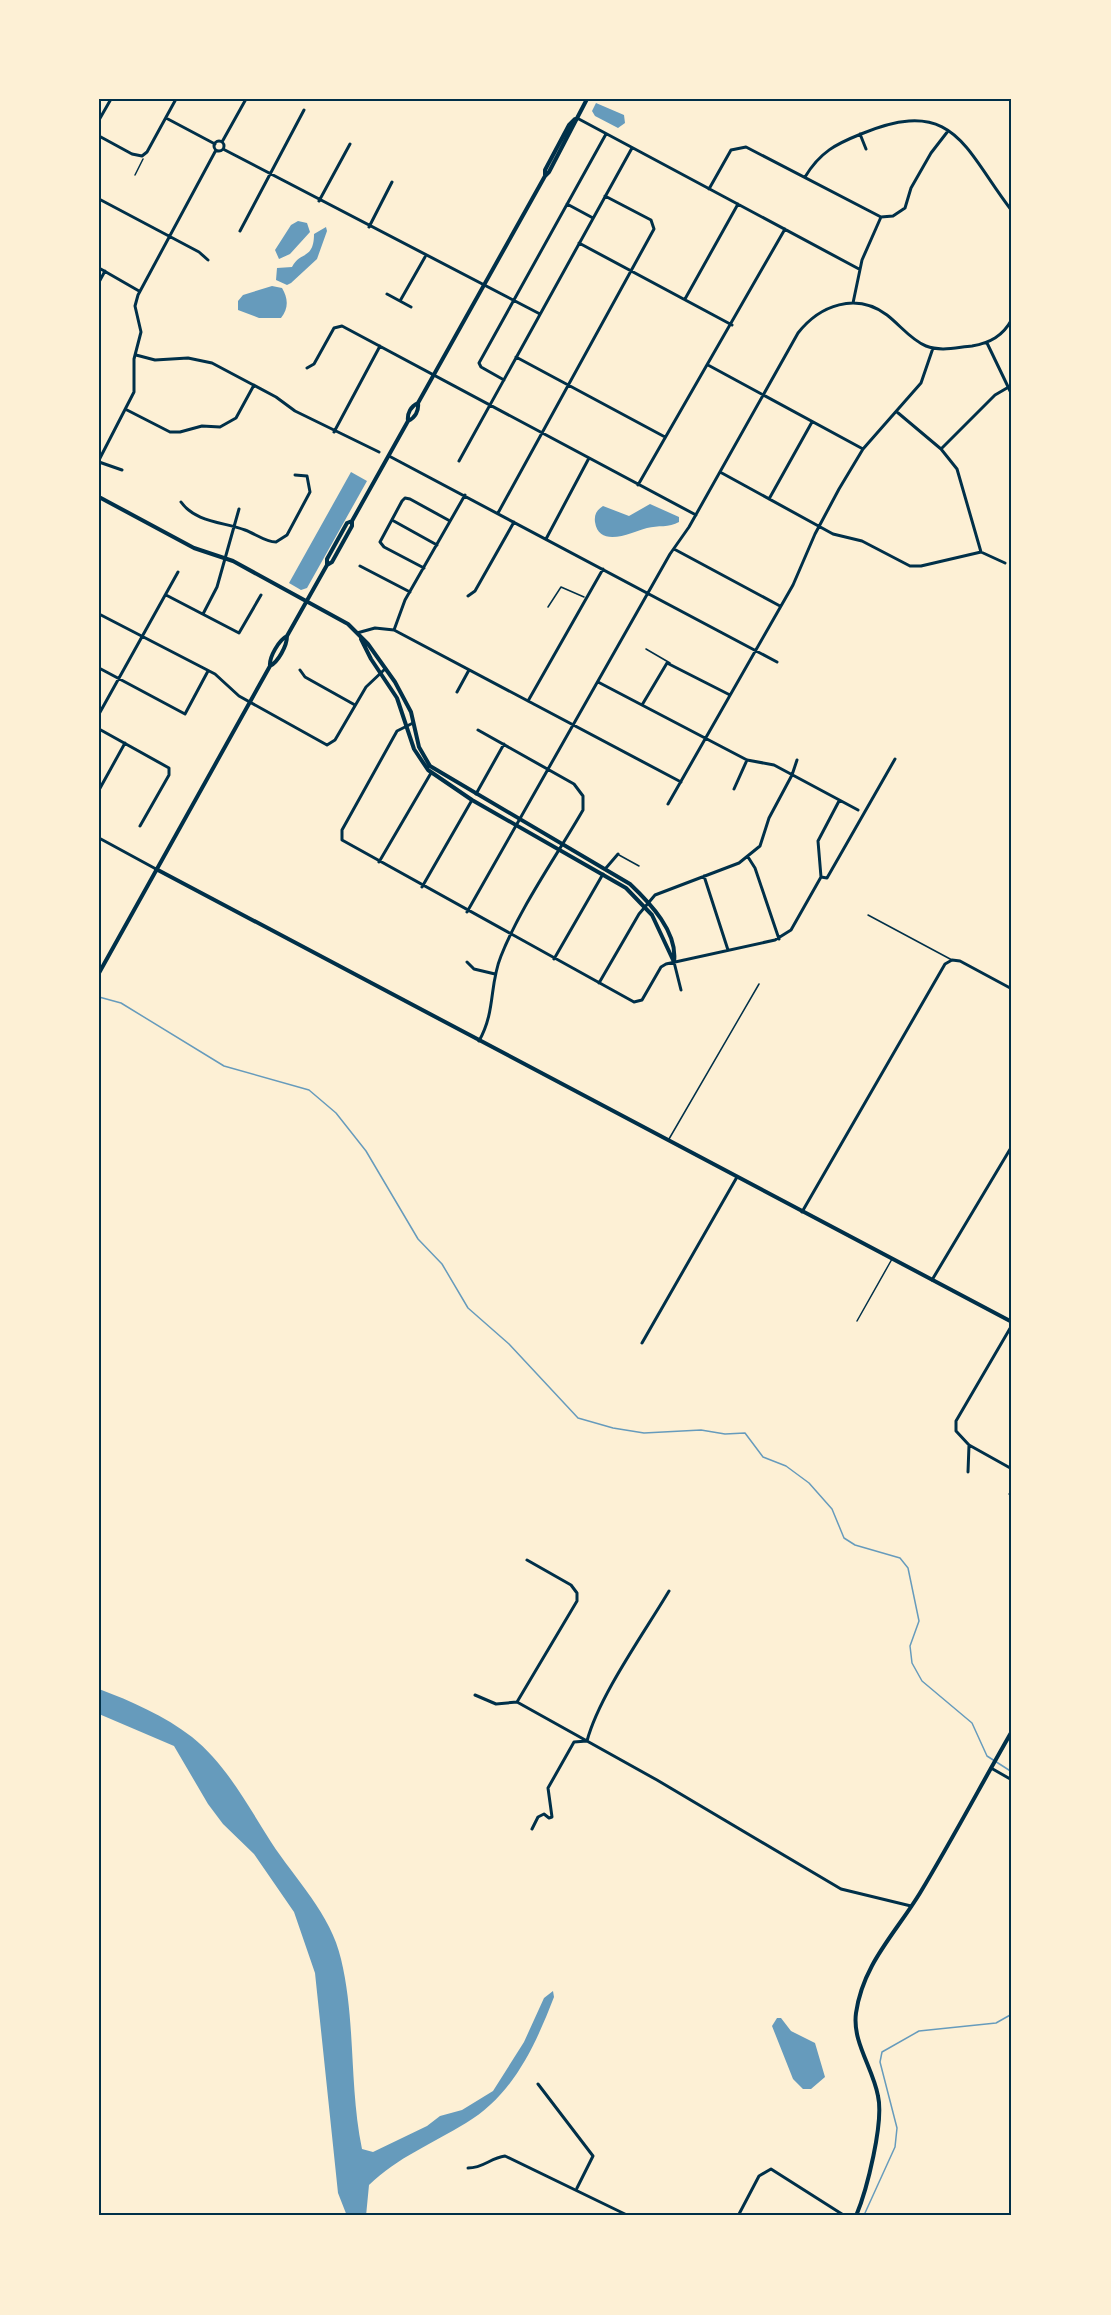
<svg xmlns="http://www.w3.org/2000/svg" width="1111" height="2315" viewBox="0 0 1111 2315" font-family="'Work Sans',sans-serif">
<rect width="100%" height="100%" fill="#fdf0d5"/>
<path fill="#669bbc" d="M596,103L624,115L625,123L618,128L595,116L592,111Z
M298,221L307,223L310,232L290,254L279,259L275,250L291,225Z
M326,227L327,231L317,259L291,283L287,285L276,280L277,268L292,267C300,251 314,260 314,234Z
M272,286L282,288C288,298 289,308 281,318H259L238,310V301L243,295Z
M351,472L367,481L307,588L301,590L289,583Z
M650,504L679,517V522C669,528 658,525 647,528C633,532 599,549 595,522C594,514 597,510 603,506L629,516Z
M99,1689C131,1701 165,1716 192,1737C226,1764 248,1806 271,1842C295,1879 331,1914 341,1959C356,2021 349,2086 362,2149L373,2152L427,2126L440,2116L462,2110L493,2091L524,2042L544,1998L553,1991L554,1997C535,2046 513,2095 466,2123C432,2144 398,2157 369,2185L366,2216H347L338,2193L315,1973L294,1912L254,1854L223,1824L208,1804L174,1746L99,1714Z
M777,2018H781L791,2031L815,2043L825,2077L811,2089H803L793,2079L772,2026Z"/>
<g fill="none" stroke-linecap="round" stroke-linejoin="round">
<path stroke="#669bbc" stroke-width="1.5" d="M99,997L121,1003L224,1066L309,1090L336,1113L366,1151L418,1239L442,1264L468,1308L509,1344L578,1418L613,1428L644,1433L701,1430L725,1434L745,1433L763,1457L786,1466L809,1483L832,1509L844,1538L855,1545L900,1558L908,1568L919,1621L910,1646L912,1663L922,1681L972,1723L987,1756L1012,1772
M868,2216L865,2213L895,2147L897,2128L880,2062L882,2052L919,2031L996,2023L1012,2014"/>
<path stroke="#003049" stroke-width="1.5" d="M135,175L143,159
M548,607L561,587L584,597
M646,649L670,663
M619,855L639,866
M868,915L952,960
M669,1139L759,984
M857,1321L892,1259"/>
<path stroke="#003049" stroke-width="3" d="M166,118L215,144
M577,118L859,269
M99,120L111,99
M860,134L866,149
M99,136L132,154L142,156
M214 146a5 5 0 1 1 10 0a5 5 0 1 1-10 0Z
M222,142L246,99
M223,149L540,314
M142,156L147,152L176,99
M805,177C820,152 836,144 861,134C955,95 964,149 1012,211
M709,189L731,150L746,147L881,217
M99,199L199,252L208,260
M319,201L350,144
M567,204L593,218
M369,227L392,182
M240,231L304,110
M579,243L732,325
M99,268L139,291
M99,282L105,271
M387,294L411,307
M685,299L738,204
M400,301L425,257
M853,303L862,260L881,217L893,216L905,208L911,188L931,153L948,131
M987,343L1012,395
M136,355L155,360L188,358L212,363L276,397L295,411L379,452
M516,357L665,437
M708,365L863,449
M307,368L314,364L334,328L342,326L696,515
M504,380L481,367L479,363L606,134
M127,410L170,432H180L202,426L220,427L236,418L254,385
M897,412L941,449L957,469L981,552
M334,432L380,346
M941,449L995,395L1007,388
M389,456L777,662
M99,460L134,392V359L141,332L135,306L138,295L216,150
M459,461L632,148
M99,462L122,470
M720,472L833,534L862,541L910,566H921L981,552L1005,563
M638,485L785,229
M769,499L812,422
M181,502C195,522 223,522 245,530C256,534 265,542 276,542L287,535L310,492L307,476L295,475
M498,513L654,229L651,220L605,196
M392,520L437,545
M546,539L589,458
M674,549L780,606
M360,566L410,592
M424,568L384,547L380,542L402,501L405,498L410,499L450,521
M166,595L239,633L261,595
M468,596L475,591L514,522
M99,614L215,674L239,696L327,745L335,740L366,687L385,669
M203,614L217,587L239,509
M394,630L405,600L465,495
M357,633L375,628L394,630L681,782
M99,668L185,714L208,671
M300,670L305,677L355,705
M598,682L747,760L774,765L858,810
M457,692L469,670
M528,701L603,569
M642,705L667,663L730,695
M99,714L178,572
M413,723L397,731L342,830V840L634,1002L642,1000L661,967L666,964L775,940L791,930L821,877L818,841L839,801
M99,729L169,768V775L140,826
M478,730L574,784L583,796V810C556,857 521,906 501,956C489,985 496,1011 479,1041
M734,789L747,760
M99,790L125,743
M476,794L504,744
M668,804L793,585L815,534L839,489L863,449L921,383L933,348
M99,838L156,869
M748,857L755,868L779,939
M379,862L431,773
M606,868L618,854
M704,876L728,950
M821,877L827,878L895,759
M422,887L472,800
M467,912L670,554L689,527L798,333C820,305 856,292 887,315C900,325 911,340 926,346C941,352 958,347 972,346C990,343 1003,336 1012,319
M554,959L603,874
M467,962L474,969L495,974
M674,962L681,990
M599,983L639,914L655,895L739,863L760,846L769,818L792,775L797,760
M802,1212L945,964L952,960L960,961L1012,989
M932,1280L1012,1146
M1012,1325L956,1421V1431L969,1445L1012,1469
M642,1343L737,1177
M968,1472L969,1445
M1010,1494L1012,1492
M475,1695L496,1704L517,1702L657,1780L841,1889L911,1906
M517,1702L577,1601V1593L571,1585L527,1560
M991,1768L1012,1780
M532,1829L538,1817L544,1814L549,1818L552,1817L548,1788L574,1742L587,1741C599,1696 644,1633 669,1591
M538,2084L593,2156L577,2188
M468,2168C484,2168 490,2158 505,2156L629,2216
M738,2216L759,2176L771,2169L845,2216"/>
<path stroke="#003049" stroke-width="4" d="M545,175V170L569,125L575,119
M408,421C415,418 419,411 418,403
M99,497L194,548L233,561L348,624L368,644L395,682L411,712L419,747L430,766L630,884C650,903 678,932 674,962
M327,565L332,562L352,526V521
M361,639L371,659L397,698L414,749L428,770L472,800L626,888L652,915L674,962
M270,666C278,662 287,646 287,636L327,565V559L347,523L352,521L408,421C407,413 411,406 418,403L545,176L549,172L587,99
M156,869L1012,1322
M99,973L270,666C269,657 279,640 287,636
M856,2216C867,2190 884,2122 878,2096C873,2068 852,2042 856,2013C863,1964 895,1934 920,1893C952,1840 981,1785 1012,1731"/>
</g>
<rect width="1111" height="2315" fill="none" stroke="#fdf0d5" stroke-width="201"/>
<rect x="100" y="100" width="910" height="2114" fill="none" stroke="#003049" stroke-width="2"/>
</svg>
